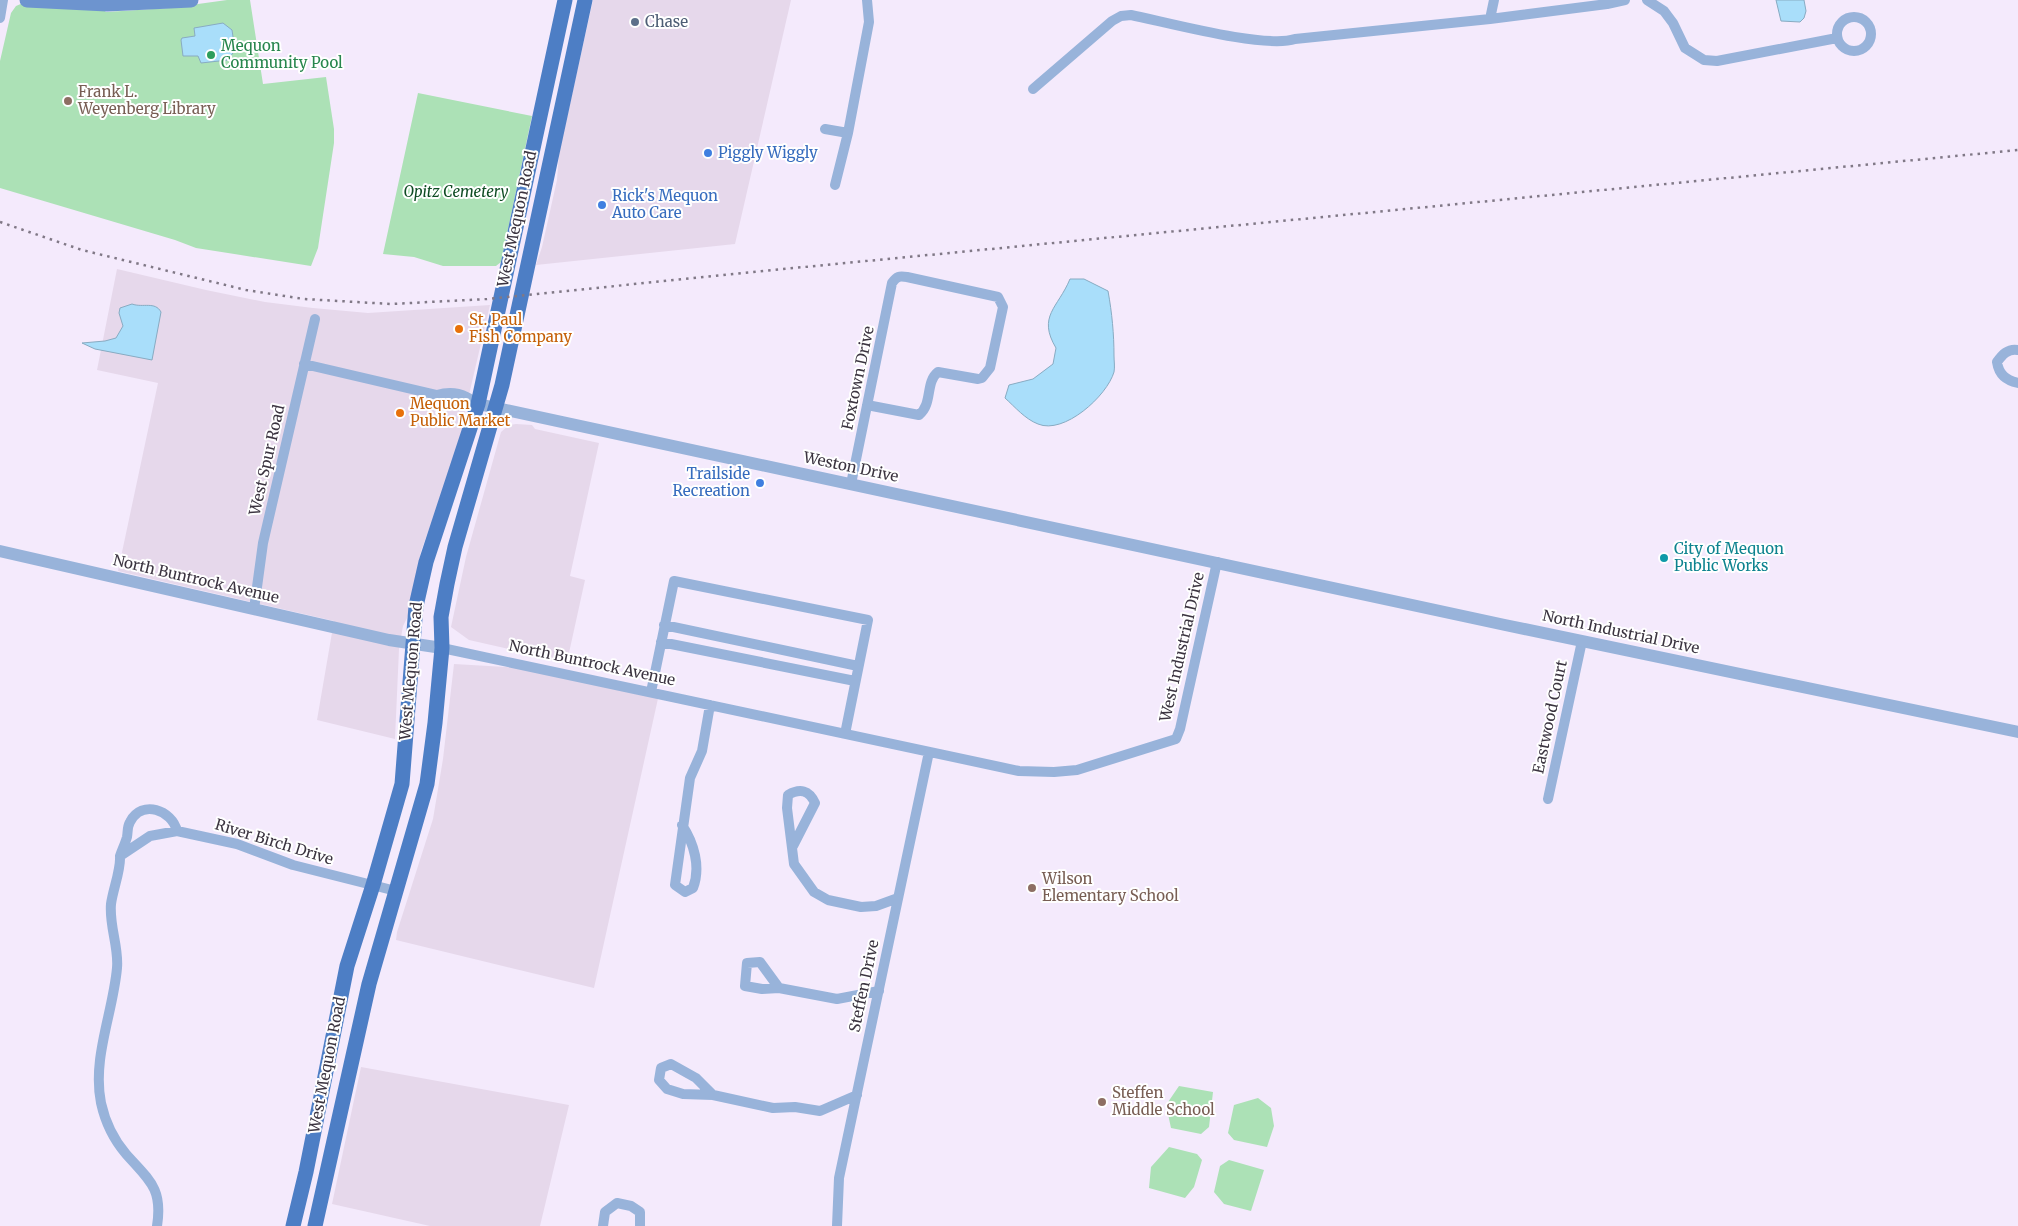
<svg xmlns="http://www.w3.org/2000/svg" width="2018" height="1226" viewBox="0 0 2018 1226" font-family="Merriweather,serif">
<rect width="100%" height="100%" fill="#f4eafc"/>
<path fill="#e6d8eb" d="M593,0H791L735,244L536,265L542,247L557,180L559,153Z
M117,269L206,290L265,302L313,308L368,313L490,305L464,416L465,424L444,489L421,551L408,616L403,626L399,649L395,739L317,720L334,621L118,571L158,383L97,370Z
M516,424L532,425L535,429L599,443L570,576L585,580L567,662L469,640L451,627L466,557L501,432L509,425Z
M454,664L543,669L659,694L594,988L396,940L397,932L433,819L443,759Z
M361,1067L569,1105L540,1226H430L332,1204Z"/>
<path fill="#ace1b6" d="M227,0H250L263,84L326,77L334,129V143L318,248L311,266L196,248L175,240L0,188V61L11,13L16,6L23,3L103,9L106,12L169,8Z
M418,93L532,116L501,262L496,266H443L414,257L383,254Z
M1179,1086L1213,1092L1209,1127L1201,1134L1171,1128L1166,1105Z
M1258,1098L1271,1108L1274,1126L1267,1147L1234,1140L1228,1133L1234,1105Z
M1169,1147L1197,1154L1202,1160L1194,1187L1185,1198L1149,1188L1151,1167Z
M1229,1160L1264,1170L1251,1211L1224,1204L1214,1192L1220,1166Z"/>
<path fill="#a9defa" stroke="#88abc2" d="M1776,0H1804L1806,11L1804,18L1800,22L1781,21Z
M223,23L232,30L235,50L228,60L201,63L198,56H183L181,40L182,38L195,36L194,28Z
M1070,279H1084L1108,291C1112,313 1114,334 1114,356C1114,361 1115,367 1114,372C1107,396 1064,435 1038,424C1025,419 1015,407 1005,398L1009,385L1033,379L1053,364L1056,348C1037,316 1058,308 1070,279Z
M132,304C143,308 155,301 161,312L152,360L95,349L82,343L105,341L116,338L123,326L119,313L120,308Z"/>
<g fill="none" stroke-linecap="round" stroke-linejoin="round">
<path stroke="#98b3da" stroke-width="10" d="M1647,0L1664,11L1673,23L1685,48L1704,60L1717,61L1837,38
M1837 34a17 17 0 1 1 34 0a17 17 0 1 1-34 0Z
M0,18L3,0
M1490,19L1494,0
M1033,89L1112,21L1121,16L1131,15C1166,22 1265,49 1295,39L1490,19L1607,4L1625,0
M825,129L848,133
M835,185L848,133L869,22L867,0
M2018,350C2008,348 2002,355 1997,362C1999,375 2006,380 2018,383
M304,364L437,395C449,406 463,407 478,404
M437,395C453,390 464,394 478,404
M851,484L892,283C897,276 899,276 907,277L998,297L1003,307L990,368L982,378L978,379L938,372C925,382 933,404 919,415L867,405
M254,609L263,543L315,319
M664,625L858,666
M661,642L855,681
M442,648L1019,771L1054,772L1077,770L1176,739L1180,729L1217,562
M651,692L674,581L868,620L845,734
M1548,799L1582,641
M682,825C694,843 701,867 693,888L685,892L675,885L690,778L702,751L710,705
M793,846L815,803C809,790 800,788 788,795L787,808L794,864L814,892L828,900L861,907L876,906L898,898
M120,856C122,850 125,844 127,837C128,832 127,827 130,822C142,799 172,810 177,831
M779,988L760,962L747,963L745,986L762,989L779,988L837,999L879,991
M713,1095L696,1078L671,1064L661,1068L659,1080L667,1089L683,1094L713,1095L773,1108L795,1107L820,1111L857,1095
M157,1226C163,1188 149,1180 126,1154C114,1140 105,1121 101,1103C92,1058 113,1013 117,968C119,947 109,926 111,904C113,889 121,870 120,856L150,836L177,831L237,844L293,865L396,891
M603,1226L605,1212L617,1203L631,1206L640,1212V1226
M837,1226L839,1178L929,752"/>
<path stroke="#98b3da" stroke-width="12" d="M478,404L1505,625L2018,732
M0,551L389,640L442,648"/>
<path stroke="#6d94cf" stroke-width="15" d="M27,0L107,4L191,0"/>
<path stroke="#4d7ec5" stroke-width="15" d="M293,1226L306,1172L347,966L373,885L402,784L416,606L426,562L478,404L565,0
M315,1226L369,984L427,784L435,723L442,648L441,617L447,584L455,547L502,385L585,0"/>
<path stroke="#807886" stroke-width="2.5" stroke-dasharray="2.5 5" stroke-linecap="butt" d="M0,222L82,250L246,290L304,299L391,304L487,299L773,270L2018,150"/>
</g>
<circle fill="#5c6f8a" stroke="#fff" stroke-width="2" cx="635" cy="22" r="5"/>
<circle fill="#2e9e5b" stroke="#fff" stroke-width="2" cx="211" cy="55" r="5"/>
<g fill="#8d6e63" stroke="#fff" stroke-width="2">
<circle cx="68" cy="101" r="5"/>
<circle cx="1032" cy="888" r="5"/>
<circle cx="1102" cy="1102" r="5"/>
</g>
<g fill="#3f7fe0" stroke="#fff" stroke-width="2">
<circle cx="708" cy="153" r="5"/>
<circle cx="602" cy="205" r="5"/>
<circle cx="760" cy="483" r="5"/>
</g>
<g fill="#e8710a" stroke="#fff" stroke-width="2">
<circle cx="459" cy="329" r="5"/>
<circle cx="400" cy="413" r="5"/>
</g>
<circle fill="#0f9aa8" stroke="#fff" stroke-width="2" cx="1664" cy="558" r="5"/>
<g text-anchor="middle" stroke-width="4" stroke-linejoin="round" paint-order="stroke">
<g font-size="15" fill="#4e5e75" stroke="#fff" text-anchor="start">
<text x="645" y="27">Chase</text>
</g>
<g font-size="15" fill="#27864d" stroke="#fff" text-anchor="start">
<text x="221" y="51">Mequon<tspan x="221" dy="17">Community Pool</tspan></text>
</g>
<g font-size="15" fill="#785e54" stroke="#fff" text-anchor="start">
<text x="78" y="97">Frank L.<tspan x="78" dy="17">Weyenberg Library</tspan></text>
<text x="1042" y="884">Wilson<tspan x="1042" dy="17">Elementary School</tspan></text>
<text x="1112" y="1098">Steffen<tspan x="1112" dy="17">Middle School</tspan></text>
</g>
<g font-size="15" fill="#366cbe" stroke="#fff" text-anchor="start">
<text x="718" y="158">Piggly Wiggly</text>
<text x="612" y="201">Rick's Mequon<tspan x="612" dy="17">Auto Care</tspan></text>
<text x="750" y="479" text-anchor="end">Trailside<tspan x="750" dy="17">Recreation</tspan></text>
</g>
<g font-size="15" font-style="italic" fill="#0e4c23" stroke="#fff">
<text x="456" y="197">Opitz Cemetery</text>
</g>
<g font-size="15" fill="#3b3440" stroke="#fff">
<text transform="translate(517 219) rotate(-78)" y="5">West Mequon Road</text>
<text transform="translate(858 378) rotate(-78)" y="5">Foxtown Drive</text>
<text transform="translate(267 460) rotate(-77)" y="5">West Spur Road</text>
<text transform="translate(851 467) rotate(12)" y="5">Weston Drive</text>
<text transform="translate(196 579) rotate(13)" y="5">North Buntrock Avenue</text>
<text transform="translate(1621 632) rotate(12)" y="5">North Industrial Drive</text>
<text transform="translate(1182 647) rotate(-77)" y="5">West Industrial Drive</text>
<text transform="translate(592 663) rotate(12)" y="5">North Buntrock Avenue</text>
<text transform="translate(411 671) rotate(-85)" y="5">West Mequon Road</text>
<text transform="translate(1550 717) rotate(-78)" y="5">Eastwood Court</text>
<text transform="translate(274 842) rotate(17)" y="5">River Birch Drive</text>
<text transform="translate(864 986) rotate(-78)" y="5">Steffen Drive</text>
<text transform="translate(327 1065) rotate(-79)" y="5">West Mequon Road</text>
</g>
<g font-size="15" fill="#c56008" stroke="#fff" text-anchor="start">
<text x="469" y="325">St. Paul<tspan x="469" dy="17">Fish Company</tspan></text>
<text x="410" y="409">Mequon<tspan x="410" dy="17">Public Market</tspan></text>
</g>
<g font-size="15" fill="#0d838f" stroke="#fff" text-anchor="start">
<text x="1674" y="554">City of Mequon<tspan x="1674" dy="17">Public Works</tspan></text>
</g>
</g>
</svg>
